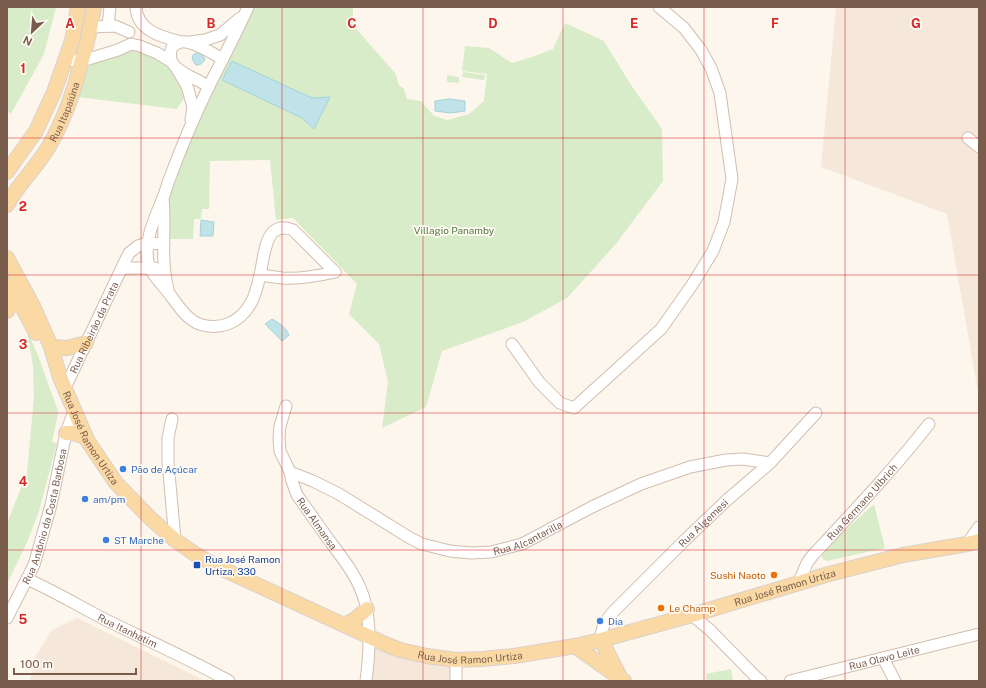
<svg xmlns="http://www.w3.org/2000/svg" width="986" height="688" viewBox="0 0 986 688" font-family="'Public Sans',sans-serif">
<rect width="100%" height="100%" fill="#fdf6ec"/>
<path fill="#f5e8da" d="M836,7H979V398L947,214L821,167Z
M77,618L189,673L205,681H30L34,659L52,630Z
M375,645L450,665V681H370Z"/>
<path fill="#d8ecc9" d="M7,7H56L44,54L11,114L7,111Z
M252,7H353V25L394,72L397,77L398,84L404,89L407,99L421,101L434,116L447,120L469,114L484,101L487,74L462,71L465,46L489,48L512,63L535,56L553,49L565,23L604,41L631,85L662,129L663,181L615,245L567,298L523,322L442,351L426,407L382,428L388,382L379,344L349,314L357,284L293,218L276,220L270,160L210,161L209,209H202L201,219H194L193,239H167L166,197L194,128Z
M131,47L170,64L187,94L177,109L77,97L88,67L101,59Z
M463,72L485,75L484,80L462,77Z
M447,75L459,77V83L447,82Z
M27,330L37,353L58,411V414L52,442L57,443L39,511L29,538L7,584V523L27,473L34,397L33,366Z
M874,504L885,548L827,561L823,559L821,554L827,547Z
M731,669L733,681H707L706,674Z"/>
<path fill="#bfe3e8" stroke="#a5d3da" d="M196,53H201L205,59C203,63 201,65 196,65L192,59L193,55Z
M232,61L312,98L330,97L314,129L302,118L222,80Z
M449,99L465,101V111L451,113L435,111V101Z
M201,220L214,222L213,236H200Z
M272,319C279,323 286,327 289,335L282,341L265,324Z"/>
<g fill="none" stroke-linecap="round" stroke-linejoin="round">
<g stroke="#d1beb0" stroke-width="13">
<g id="minor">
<path d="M136,7C137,31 162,37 181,42"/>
<path d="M248,7C236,34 222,60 209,86C195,115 182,145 171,175C168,182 166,190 163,198C155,218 144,239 148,262C150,274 164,286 171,296C179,307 188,321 202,325C211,327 220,327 228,324C238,320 247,311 252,301C256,293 258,284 260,275C263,263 264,241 273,232C279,227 286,227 293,230L335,272"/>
<path d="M108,26L110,7"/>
<path d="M91,27L115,26L129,32"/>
<path d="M190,42L205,40L220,35L240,18"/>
<path d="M66,58L75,61H82L118,50L131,44L140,46L157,53L172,62"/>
<path d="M177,69L187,86L193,107L191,120"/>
<path d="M209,87C203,83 196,79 189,76C177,69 166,63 172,47C175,45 178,42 181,42C192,40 213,54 223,59"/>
<path d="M968,138L979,147"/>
<path d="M163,198C166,228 160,260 168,289"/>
<path d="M122,268H155"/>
<path d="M260,275C267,276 275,277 282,278C299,279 318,276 335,272"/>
<path d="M512,344L539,382L560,403L574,408L661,329L692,285L713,251L724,222L732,179L720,93L711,68L701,50L684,28L659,7"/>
<path id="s1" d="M65,388L116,280L129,253L138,246L147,243L164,244"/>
<path id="s2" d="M286,406L280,426L279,438L280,451L290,472L292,481L297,495C308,510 318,525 329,540C343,559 359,578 365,602C371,625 369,658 366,681"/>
<path d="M172,419L168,438V462L175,540"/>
<path id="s3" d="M290,472L313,481L339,494L410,538L422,544L450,551L471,553L491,552L522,544L592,507L641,484L690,467L726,460L743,459L770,463"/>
<path d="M967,544L979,527"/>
<path id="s4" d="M27,579C54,591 79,606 106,620C147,640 189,659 229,681"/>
<path id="s5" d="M799,582L807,563L813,555C853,512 893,470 929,424"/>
<path d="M692,615L710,630L756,677L761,681"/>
<path id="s6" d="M7,618L34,565L51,505L66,433L74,411"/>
<path id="s7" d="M601,640C601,627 605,622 613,612L685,540L727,500L770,463L816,413"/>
<path d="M883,658L895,681"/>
<path d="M456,681V660"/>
<path id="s8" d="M790,681L979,634"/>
</g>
</g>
<g stroke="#dad1cd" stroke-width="16">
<g id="major">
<path d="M7,172L36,131L54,92L72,41L78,7"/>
<path id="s9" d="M7,205C18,184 37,167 49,146C64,120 74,92 81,63C87,45 91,26 94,7"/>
<path id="s10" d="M7,258L33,306L51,347L60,377L87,440L116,483L150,518L175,540L195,554L216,566L385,644L400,650L427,656L456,660L482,659L514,656L575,646L601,640L692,615L829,574L903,555L967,544L979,541"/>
<path d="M7,285L16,295L36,333"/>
<path d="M7,311L19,290"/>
<path d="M51,347L67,348L86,343"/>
<path d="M66,433H73L85,437"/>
<path d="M344,625L354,620L367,609"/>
<path d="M601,640L619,675"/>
<path d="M575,646L624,681"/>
</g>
</g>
<use href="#minor" stroke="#fff" stroke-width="11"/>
<use href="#major" stroke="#fbd9a5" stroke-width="14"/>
</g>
<path fill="none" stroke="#d62828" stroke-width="1" stroke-opacity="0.55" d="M141,7V681M282,7V681M423,7V681M563,7V681M704,7V681M845,7V681M7,138H979M7,275H979M7,413H979M7,550H979"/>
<g fill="#3f7fe0" stroke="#fffaf3" stroke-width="1.5">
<circle cx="123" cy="469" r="4"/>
<circle cx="85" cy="499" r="4"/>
<circle cx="106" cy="540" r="4"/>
<circle cx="600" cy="621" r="4"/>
</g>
<rect fill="#1a4fb4" stroke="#fffaf3" stroke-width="1.5" x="193" y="561" width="8" height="8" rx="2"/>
<g fill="#e8710a" stroke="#fffaf3" stroke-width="1.5">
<circle cx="774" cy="575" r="4"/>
<circle cx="661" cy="608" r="4"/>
</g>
<g text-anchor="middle" stroke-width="3.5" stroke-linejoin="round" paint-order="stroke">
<g font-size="10" fill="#7a5c4d" stroke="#fffaf3">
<text dy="4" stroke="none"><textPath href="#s9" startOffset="110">Rua Itapaiúna</textPath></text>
<text dy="4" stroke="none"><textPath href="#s1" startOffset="67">Rua Ribeirão da Prata</textPath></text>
<text dy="4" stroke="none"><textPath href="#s10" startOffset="199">Rua José Ramon Urtiza</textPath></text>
<text dy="4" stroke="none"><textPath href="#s5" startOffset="103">Rua Germano Ulbrich</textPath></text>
<text dy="4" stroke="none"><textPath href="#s6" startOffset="109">Rua Antônio da Costa Barbosa</textPath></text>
<text dy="4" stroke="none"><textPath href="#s2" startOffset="128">Rua Almansa</textPath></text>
<text dy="4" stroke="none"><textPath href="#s7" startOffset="158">Rua Algemesi</textPath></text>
<text dy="4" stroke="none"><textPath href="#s3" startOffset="260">Rua Alcantarilla</textPath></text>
<text dy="4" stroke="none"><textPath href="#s10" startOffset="979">Rua José Ramon Urtiza</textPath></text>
<text dy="4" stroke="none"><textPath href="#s4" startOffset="113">Rua Itanhatim</textPath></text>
<text dy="4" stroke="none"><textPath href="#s10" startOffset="655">Rua José Ramon Urtiza</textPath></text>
<text dy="4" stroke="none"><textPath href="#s8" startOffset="97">Rua Olavo Leite</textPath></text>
</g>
<g font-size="10" fill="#537a41" stroke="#fffaf3">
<text x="454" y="234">Villagio Panamby</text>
</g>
<g font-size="10" fill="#366cbe" stroke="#fffaf3" text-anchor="start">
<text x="131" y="473">Pão de Açúcar</text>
<text x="93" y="503">am/pm</text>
<text x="114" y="544">ST Marche</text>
<text x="608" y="625">Dia</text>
</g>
<g font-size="10" fill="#164399" stroke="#fffaf3" text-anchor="start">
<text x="205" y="563">Rua José Ramon<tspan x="205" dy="12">Urtiza, 330</tspan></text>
</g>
<g font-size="10" fill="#c56008" stroke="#fffaf3" text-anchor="end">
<text x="766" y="579">Sushi Naoto</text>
<text x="669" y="612" text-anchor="start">Le Champ</text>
</g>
</g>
<g font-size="13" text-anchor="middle" font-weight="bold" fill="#d62828" stroke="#fffaf3" stroke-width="3.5" stroke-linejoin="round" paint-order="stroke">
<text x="70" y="28">A</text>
<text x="211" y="28">B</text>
<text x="352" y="28">C</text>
<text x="493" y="28">D</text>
<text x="634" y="28">E</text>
<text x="775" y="28">F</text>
<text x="916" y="28">G</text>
<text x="23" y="73">1</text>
<text x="23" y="211">2</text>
<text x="23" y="349">3</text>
<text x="23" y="486">4</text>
<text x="23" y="624">5</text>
</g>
<rect width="986" height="688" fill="none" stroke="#7a5c4d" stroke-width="16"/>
<g transform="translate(32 32) rotate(206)" stroke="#fffaf3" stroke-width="3" paint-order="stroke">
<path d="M0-3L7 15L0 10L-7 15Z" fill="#7a5c4d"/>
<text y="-6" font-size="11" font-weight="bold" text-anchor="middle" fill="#7a5c4d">N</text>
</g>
<path d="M14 668v6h122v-6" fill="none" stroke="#7a5c4d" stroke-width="2"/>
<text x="20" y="668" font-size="12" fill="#7a5c4d" stroke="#fffaf3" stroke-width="3" paint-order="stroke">100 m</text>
</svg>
